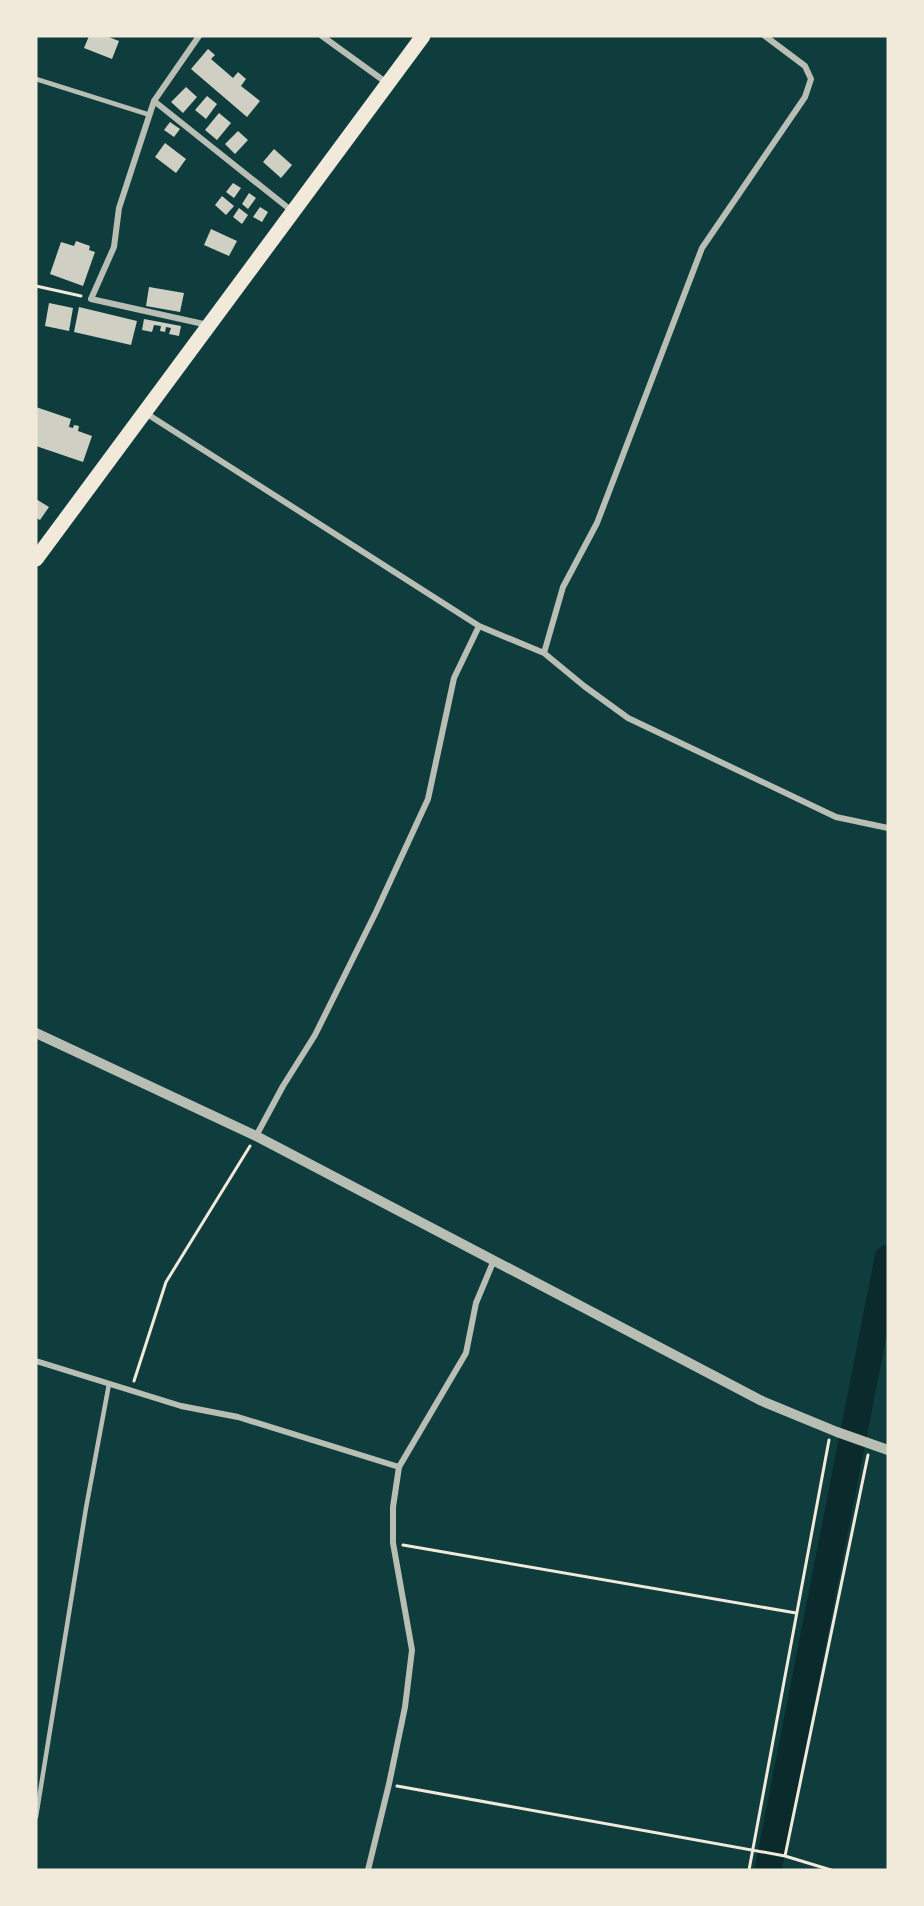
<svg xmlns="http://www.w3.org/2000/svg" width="924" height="1906" viewBox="0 0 924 1906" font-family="Cabin,sans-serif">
<rect width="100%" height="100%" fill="#0f3d3e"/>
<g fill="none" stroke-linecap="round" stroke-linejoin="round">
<path stroke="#0a2a2b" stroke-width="27" d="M768,1870L888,1258"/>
</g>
<path fill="#cfcfc3" d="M89,36H106L119,41L112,59L84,48Z
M208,49L215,55L211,59L233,78L238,72L246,79L241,86L260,101L247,117L191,69Z
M186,87L197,97L183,113L171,102Z
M207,96L217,104L206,119L195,110Z
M219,113L231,123L217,140L205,130Z
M170,122L180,129L174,137L164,130Z
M238,131L248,140L235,154L225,144Z
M165,143L186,159L176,173L155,157Z
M274,149L292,165L281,178L263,162Z
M233,183L241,188L234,198L226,192Z
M249,193L256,198L248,209L242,204Z
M222,196L234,206L226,215L215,205Z
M260,207L268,212L262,222L253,217Z
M239,208L248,215L242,224L233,217Z
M211,229L237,241L229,256L204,245Z
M76,241L90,246L89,250L95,252L83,286L50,274L61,242L74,246Z
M149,287L184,293L180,312L146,306Z
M49,303L73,308L69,331L45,326Z
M79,307L137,321L131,345L74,332Z
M144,319L181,326L179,336L169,334L171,328L166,327L165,332L160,331L161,326L154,325L152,332L142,330Z
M36,407L71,419L69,427L73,428L74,425L79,426L78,431L92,436L83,462L36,446Z
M36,499L49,507L40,520L36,518Z"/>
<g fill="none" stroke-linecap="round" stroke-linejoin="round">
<path stroke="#f1e9da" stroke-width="3" d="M36,286L81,296
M134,1381L166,1282L250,1146
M403,1545L796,1613
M397,1786L785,1856L831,1870
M785,1856L868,1455
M749,1870L829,1440"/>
<path stroke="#b8beb3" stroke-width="4.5" d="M36,79L150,115
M36,1817L86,1508L109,1384"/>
<path stroke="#b8beb3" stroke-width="6" d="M199,36L154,101L119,208L114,247L91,299L208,325
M322,36L387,83
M154,101L292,211
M144,412L479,626L544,653L584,686L628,718L836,817L888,828
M544,653L563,587L597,523L702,248L805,97L811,79L805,66L765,36
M256,1136L283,1086L315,1035L376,912L428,799L454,678L479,626
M36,1361L181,1406L238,1417L399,1467
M368,1870L389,1784L405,1707L412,1650L393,1543V1507L399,1467L466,1353L476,1303L494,1260"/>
<path stroke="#b8beb3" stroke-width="10" d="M36,1033L256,1136L762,1401L837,1432L888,1450"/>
<path stroke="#f1e9da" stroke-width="15" d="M36,559L423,36"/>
</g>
<rect width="924" height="1906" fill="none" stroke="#f1e9da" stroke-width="75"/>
</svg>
